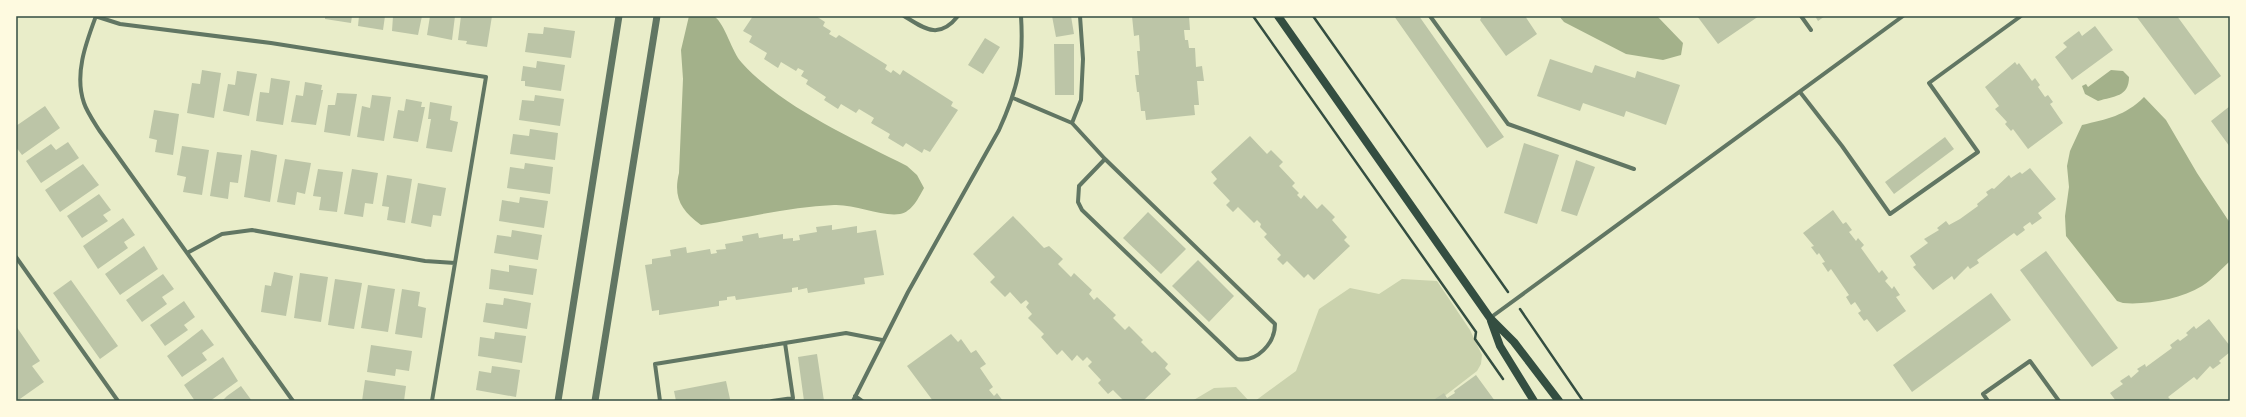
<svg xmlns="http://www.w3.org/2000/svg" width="2246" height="417" viewBox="0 0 2246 417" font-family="'Asap Condensed',sans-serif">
<rect width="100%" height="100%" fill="#e9edc9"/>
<path fill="#cad2ad" d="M1402,279L1437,281L1470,330L1482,355L1481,364L1477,371L1438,401H1255L1296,371L1319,309L1350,288L1379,294Z
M1236,387L1249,401H1192L1214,388Z"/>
<path fill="#a3b18a" d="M689,16H714C726,25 731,51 742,63C783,108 854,139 907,166L917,175L924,188C919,197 912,212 900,214C882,217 855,204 834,205C789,207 745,218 701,225C681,211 673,197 679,173L683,79L681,50Z
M1559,16H1657L1683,43L1681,55L1663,60L1626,54L1564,22Z
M2111,70L2123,71L2129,77C2129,97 2114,96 2098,101L2085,94L2082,86L2086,84L2088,87Z
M2144,97L2166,120L2197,173L2230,223V261C2221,269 2212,280 2202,286C2181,299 2147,305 2123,303L2117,301L2066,236L2065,216L2069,187L2067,166L2070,151L2082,125C2107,119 2125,116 2144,97Z"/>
<path fill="#bcc5a7" d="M325,16H352L351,23L325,19Z
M359,16H385L383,30L358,26Z
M393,16H422L418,35L392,31Z
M430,16H455L452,40L427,35Z
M461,16H492L487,47L466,44L467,41L458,40Z
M753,16H816L825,22L823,26L831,31L829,34L836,38L839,35L887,65L885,69L891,73L893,70L900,75L903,70L953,102L951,106L958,110L930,152L924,149L922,153L906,143L903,147L888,138L890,134L871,123L874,118L859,109L856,113L841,104L838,109L824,100L826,97L806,84L808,80L801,76L804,71L798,68L796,71L781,62L778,68L764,59L767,53L749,42L752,36L743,31Z
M1052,16H1071L1074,34L1056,37Z
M1132,16H1189L1190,30H1184L1185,40H1188L1189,48H1195L1196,67L1202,66L1204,81H1197L1199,105H1194L1195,115L1146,120L1145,111H1141L1139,92H1137L1135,75H1139L1137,51H1140L1139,35L1134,36Z
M1394,16H1419L1504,137L1487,148Z
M1482,16H1525L1537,34L1506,56L1480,20Z
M1697,16H1759L1718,44Z
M1815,16H1825L1818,21Z
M2136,16H2177L2221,76L2195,95Z
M2095,26L2113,50L2072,80L2055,57L2067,47L2063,43L2079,31L2082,36Z
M544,27L575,31L571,58L525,52L528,33L543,34Z
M985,38L1000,47L983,74L968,65Z
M1054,44H1074V95H1055Z
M1550,59L1592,73L1595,65L1635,78L1637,71L1680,85L1666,125L1626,111L1624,117L1583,103L1580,111L1537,96Z
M537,61L565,65L561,91L525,86V81H521L523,66L536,68Z
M2015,62L2017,65L2019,63L2032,81L2035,78L2040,85L2038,87L2045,97L2048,95L2053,102L2050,104L2063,123L2028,149L2013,129L2011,131L2005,124L2007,122L1995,109L1999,106L1985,87Z
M202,70L221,73L214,118L187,113L192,83L200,84Z
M237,71L257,74L249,116L223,111L228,84L235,85Z
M271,78L290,81L283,125L256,121L260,92L269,93Z
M305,82L322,85L321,90H323L316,125L291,122L296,95L303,96Z
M337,93L357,94L350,136L324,132L328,105H335Z
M372,95L391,97L384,141L357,137L362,106L370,108Z
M535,95L564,99L560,126L519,120L522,100L534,101Z
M406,99L422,102L421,107H425L418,142L393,138L398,110L404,111Z
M430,102L452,106L450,120L458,122L452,152L426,148L431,119H428Z
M45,106L60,128L22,155L16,147V126Z
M2230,106V147L2211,121Z
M154,110L179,114L173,155L155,152L157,140L149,138Z
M530,129L558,133L555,160L510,154L513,134L529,136Z
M1250,136L1267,154L1271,150L1283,162L1279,166L1295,183L1292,186L1299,193L1297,195L1301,199L1304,195L1317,209L1322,204L1335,217L1332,220L1347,237L1344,240L1350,246L1314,280L1308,274L1304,278L1287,261L1283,265L1277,259L1281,255L1264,237L1267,234L1260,227L1261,224L1257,220L1254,223L1238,207L1233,212L1226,205L1230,201L1213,183L1217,179L1211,172Z
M1945,137L1954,149L1894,194L1885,182Z
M68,142L79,158L41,183L26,161L51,144L56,150Z
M1524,143L1559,155L1537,224L1504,213Z
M182,146L209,150L202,195L183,192L186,177L177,175Z
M251,150L277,155L270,202L244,197Z
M217,152L242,155L238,183L230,182L228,199L210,196Z
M285,159L311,163L305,194L297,192L295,205L277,202Z
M1576,160L1595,167L1577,216L1561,211Z
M525,163L553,167L550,194L507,188L510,167L524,169Z
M83,164L99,185L60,212L45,190Z
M2030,168L2056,199L2038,213L2042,218L2032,225L2030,222L2023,227L2025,230L2017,236L2014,233L1977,260L1979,263L1970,269L1968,266L1954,280L1952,276L1933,290L1913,267L1916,265L1910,256L1928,243L1924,239L1939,230L1937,228L1946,221L1949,225L1960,219L1978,206L1977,204L1988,195L1986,192L1992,188L1994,189L2009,175L2011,178L2020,172L2022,174Z
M318,169L343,172L337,212L319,210L321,197L313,196Z
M352,169L378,173L373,204L365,203L363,217L344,214Z
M387,175L412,179L405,223L387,220L389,207L382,206Z
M418,183L446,188L441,216L433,215L431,227L411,223Z
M99,194L111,210L103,215L108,221L82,238L67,216Z
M520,197L548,201L544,228L499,221L502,200L519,203Z
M1833,210L1843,224L1846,222L1852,230L1849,232L1856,241L1858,238L1864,245L1861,248L1879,273L1882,270L1888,278L1885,281L1892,289L1894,286L1900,295L1896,297L1906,311L1877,332L1867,319L1864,321L1858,313L1861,311L1855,302L1851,305L1846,297L1849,295L1831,269L1828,272L1822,263L1825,262L1819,253L1817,255L1811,247L1814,246L1803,233Z
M1148,212L1186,249L1161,274L1123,238Z
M1013,216L1044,248L1049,246L1063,259L1058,264L1071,277L1074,273L1092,290L1089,294L1094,300L1097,297L1116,315L1113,318L1125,330L1129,326L1143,340L1141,342L1152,353L1155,351L1168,364L1165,368L1171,374L1143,401H1124L1113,390L1108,394L1098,383L1101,380L1088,366L1092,362L1087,357L1083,361L1077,355L1072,361L1062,350L1057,355L1041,337L1044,334L1028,318L1032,314L1026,307L1029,303L1026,300L1021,304L1010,292L1005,297L990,282L995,277L973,254Z
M123,218L135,235L124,242L128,248L98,269L83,246Z
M832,225V230L857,226V233L876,230L884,275L864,278L865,284L808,293L807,288L798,290V287L792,288V292L736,300L735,296L727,297V300L719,301V306L659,315V310L652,311L645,265L652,264V259L671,256L670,250L686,247L687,253L710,249L711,254L717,253L716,250L726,249L725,244L743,241L742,236L758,233L759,238L783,234V239L793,238V241L800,240L799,235L817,232L816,227Z
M512,230L542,235L538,260L494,253L497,235L511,237Z
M144,246L158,269L120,295L105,274Z
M2046,251L2118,348L2092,367L2020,270Z
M1198,260L1234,296L1209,322L1172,286Z
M509,265L537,269L533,295L489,289L491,269L509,272Z
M274,272L293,276L286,316L261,312L265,285L271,286Z
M300,273L328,277L321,322L294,318Z
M163,274L174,289L162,297L167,304L142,322L126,300Z
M335,279L362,283L354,329L328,325Z
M71,280L118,346L100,359L53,293Z
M368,285L395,289L388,332L361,328Z
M402,289L420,292L418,306L426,308L422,338L395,334Z
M1991,293L2011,320L1912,392L1893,365Z
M504,298L531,303L527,329L483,322L486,303L503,305Z
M184,301L195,317L184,325L188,330L165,346L150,325Z
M2209,319L2230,346V352L2219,361L2221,363L2213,369L2210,366L2197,380L2194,377L2168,397L2170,399L2167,401H2116L2110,393L2123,384L2120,381L2129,375L2131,378L2139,371L2137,369L2145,364L2146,367L2172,348L2170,345L2178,339L2180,341L2188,335L2186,333L2194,326L2196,329Z
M16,326L40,361L32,366L44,382L17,401Z
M202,329L214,345L202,353L207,360L182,377L167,356Z
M495,332L526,336L522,363L478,356L480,337L494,339Z
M951,334L958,342L961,339L971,353L976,350L986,364L980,368L993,387L989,390L994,396L997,393L1003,401H933L907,366Z
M371,345L412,351L409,371L396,369L395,376L367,372Z
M817,354L824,401H804L798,357Z
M223,357L238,381L210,401H195L184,385Z
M492,366L520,370L516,397L476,390L479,371L491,373Z
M1476,375L1495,401H1432L1444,393L1447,398L1455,393L1454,391Z
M365,380L406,386L404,401H362Z
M726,381L730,399L676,401L674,391Z
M241,386L252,401H222L227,396Z"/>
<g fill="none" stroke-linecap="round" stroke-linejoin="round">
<path stroke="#344e41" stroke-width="2.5" d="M1253,16L1476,332L1475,339L1503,379
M1313,16L1508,292
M1520,309L1583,401"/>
<path stroke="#617663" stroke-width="4" d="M95,16L120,24L271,43L486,77L432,401
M96,16C86,43 74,74 84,103C87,112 94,122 99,130L293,401
M904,16C925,29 939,40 958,16
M1430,16L1508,124L1634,169
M1801,16L1811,30
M1800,92L1842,146L1890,214L1978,152L1929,83L2021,16
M1013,98L1072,123L1105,159
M1072,123L1081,100L1083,59L1080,16
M1105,159L1275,324C1275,343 1257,363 1237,359L1082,210L1078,202L1079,186Z
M187,253L222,234L252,230L425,261L455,263
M16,257L118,401
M1490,318L1903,16
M785,343L846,333L882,340
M855,396L862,401
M660,401L655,364L785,343L793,398L772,401
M853,401L908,292L999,130C1018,88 1024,62 1021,16
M1988,401L1983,394L2030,361L2059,401"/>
<path stroke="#617663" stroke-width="7" d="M558,401L619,16
M595,401L657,16"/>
<path stroke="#344e41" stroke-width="8" d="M1278,16L1490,318L1514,342L1559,401
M1491,321L1500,346L1534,401"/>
</g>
<rect width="2246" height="417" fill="none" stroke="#fefae0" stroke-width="34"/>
<rect x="17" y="17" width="2212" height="383" fill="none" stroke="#344e41" stroke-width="1.5"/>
</svg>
